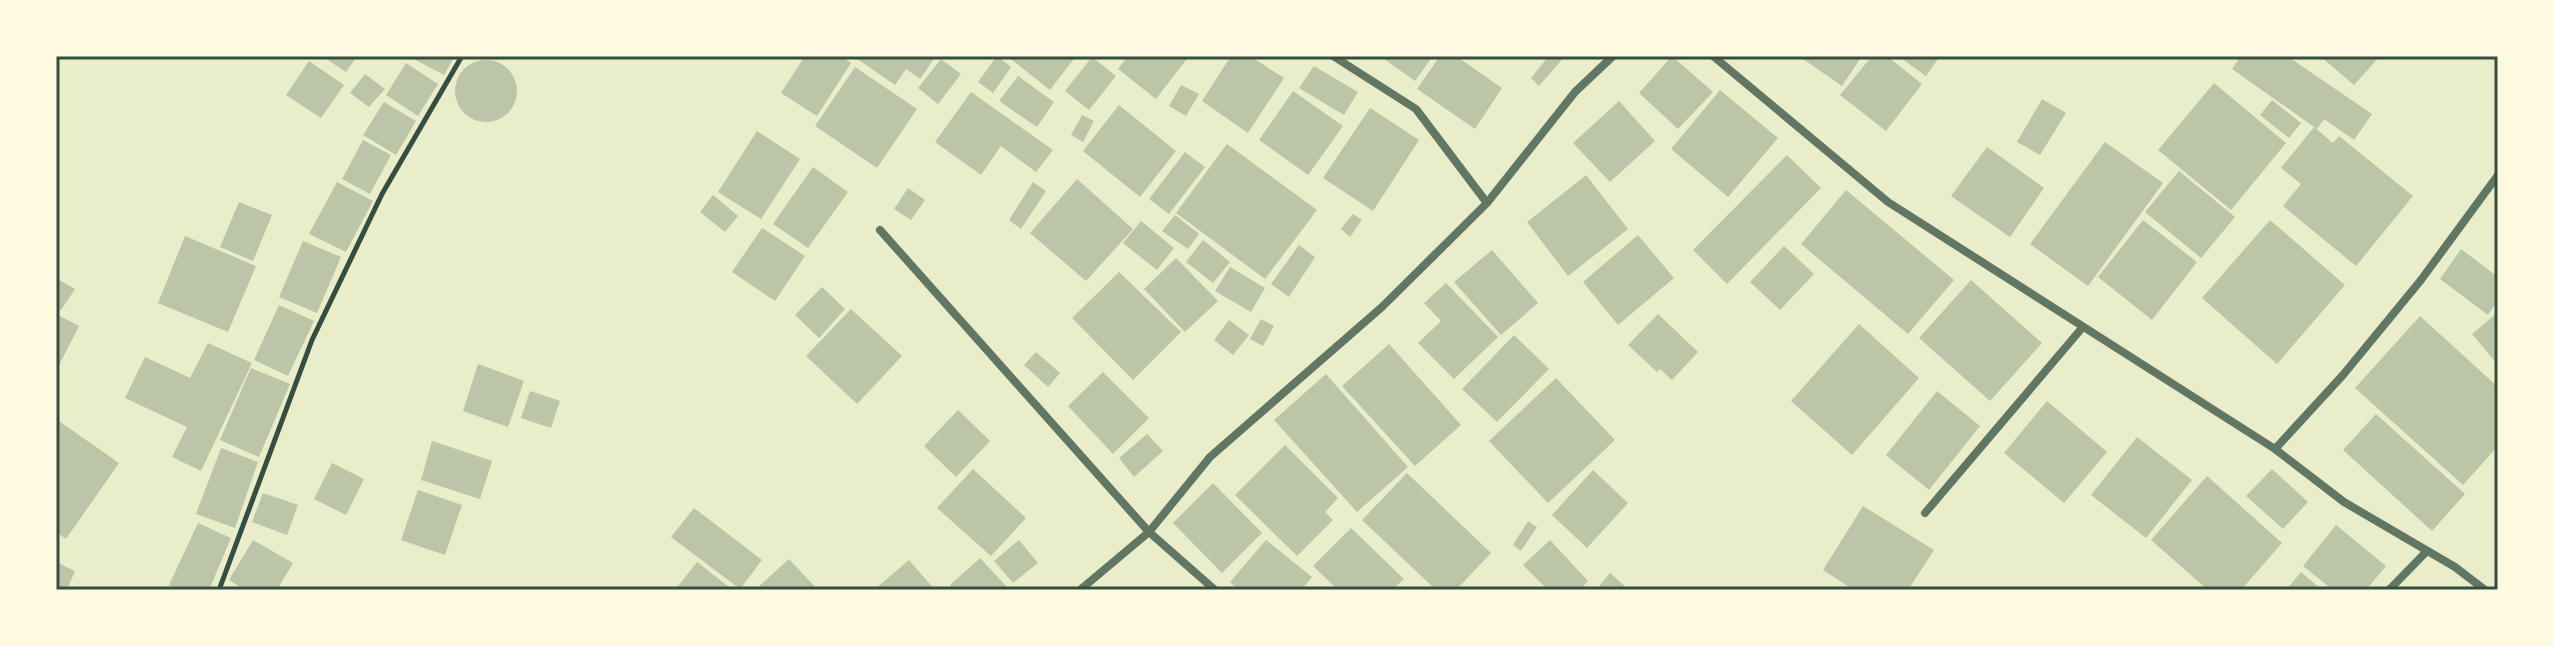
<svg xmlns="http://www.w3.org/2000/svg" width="2554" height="646" viewBox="0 0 2554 646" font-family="'Sofia Sans Condensed',sans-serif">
<rect width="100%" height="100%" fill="#e9edc9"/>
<path fill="#bcc5a7" d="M322,56H357L346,72Z
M408,56H451L454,57L444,75Z
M805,56H841L851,63L817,116L781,93Z
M853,56H936L920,79L906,69L895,85Z
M997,56L1011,67L993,93L978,82Z
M1007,56H1076L1050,90Z
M1128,56H1189L1156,99L1118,69Z
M1231,56H1250L1284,78L1248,133L1202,101Z
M1380,56H1433L1415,81Z
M1440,56H1456L1502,88L1475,129L1417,89Z
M1549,56H1565L1539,86L1531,78Z
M1672,56L1713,92L1678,129L1639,93Z
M1806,56H1862L1842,86L1803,59Z
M1872,56H1887L1922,84L1886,131L1840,95Z
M1898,56H1940L1926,76Z
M2241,56H2287L2372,114L2354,140L2324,119L2317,129L2232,69Z
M2320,56H2380L2354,85Z
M1092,57L1116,76L1089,110L1065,91Z
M941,59L961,74L938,104L918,88Z
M455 91a31 31 0 1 1 62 0a31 31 0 1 1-62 0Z
M309,61L344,85L321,118L286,95Z
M406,63L438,84L418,116L386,95Z
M1314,66L1358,92L1344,115L1299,88Z
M855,67L917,109L877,168L815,126Z
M365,74L385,89L369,107L350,93Z
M1018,76L1054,102L1037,127L999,101Z
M2214,83L2286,143L2231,210L2158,150Z
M1181,85L1199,94L1186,116L1169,106Z
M1720,90L1778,138L1728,197L1671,149Z
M1293,91L1343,126L1308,175L1259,140Z
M971,92L1053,150L1036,172L1001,146L981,175L935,142Z
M2042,99L2066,113L2040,155L2017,142Z
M2272,100L2301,123L2289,138L2260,115Z
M1619,101L1655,141L1610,182L1573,143Z
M384,102L416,121L396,155L363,135Z
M1119,105L1176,151L1140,197L1083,151Z
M1370,108L1419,140L1373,211L1323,178Z
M1082,115L1094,121L1083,142L1071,135Z
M2314,127L2333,143L2339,136L2413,196L2356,266L2283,206L2301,184L2281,168Z
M757,131L800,159L761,219L718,192Z
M363,140L391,155L370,194L342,179Z
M2105,142L2163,183L2088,286L2030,244Z
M1227,144L1317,210L1265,279L1176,213Z
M1987,147L2044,188L2010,237L1951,196Z
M1185,152L1205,167L1169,214L1149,199Z
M1787,155L1821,188L1727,284L1693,250Z
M813,167L848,192L808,248L773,224Z
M2179,171L2235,217L2201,258L2145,212Z
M1586,175L1628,229L1568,276L1527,222Z
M1077,179L1133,229L1086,281L1030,233Z
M337,182L373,201L346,252L309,234Z
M1033,182L1046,191L1021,229L1009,220Z
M908,188L925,200L911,220L894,209Z
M1846,190L1954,280L1908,334L1801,244Z
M713,195L738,216L725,232L700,212Z
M239,202L272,215L253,261L220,247Z
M1353,214L1362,220L1350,237L1341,229Z
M1175,215L1199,234L1188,249L1162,231Z
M2143,220L2197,262L2152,320L2098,277Z
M2270,220L2345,285L2277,364L2202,298Z
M1141,221L1174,248L1157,270L1123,243Z
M762,228L805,256L775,301L732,272Z
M1638,235L1674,278L1618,325L1583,282Z
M185,236L256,266L228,332L158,303Z
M1203,240L1230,262L1213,283L1186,262Z
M303,241L341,257L317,313L279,297Z
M1299,245L1315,257L1289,297L1271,284Z
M1784,246L1814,274L1780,310L1750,282Z
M2461,249L2498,277V300L2488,315L2440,279Z
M1492,250L1538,303L1501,335L1454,282Z
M1176,258L1218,301L1185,332L1144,289Z
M1230,267L1265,288L1251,312L1215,291Z
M1119,272L1181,332L1133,380L1072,318Z
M56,278L75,289L61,310L56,307Z
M1971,280L2042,343L1990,401L1919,338Z
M1446,283L1498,337L1454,379L1418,343L1441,321L1424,303Z
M822,287L845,309L819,338L795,315Z
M279,305L314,321L288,376L254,360Z
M851,309L902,356L857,404L806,356Z
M2498,312V365L2472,334Z
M56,314L79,326L56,371Z
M1658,314L1698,352L1672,380L1660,369L1657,372L1628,345Z
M2420,316L2498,387V446L2463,485L2355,388Z
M1261,319L1274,326L1263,346L1250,339Z
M1229,320L1249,335L1233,355L1214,340Z
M1859,324L1919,378L1852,455L1791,401Z
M1514,335L1549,369L1497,422L1462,389Z
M208,343L252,363L201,471L172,457L187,427L125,398L145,357L190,378Z
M1389,344L1461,425L1415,466L1342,386Z
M1036,352L1060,373L1048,387L1024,365Z
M478,364L524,381L508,427L463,411Z
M251,368L290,384L259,457L220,440Z
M1103,372L1149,418L1113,454L1068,406Z
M1326,374L1408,467L1357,512L1274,420Z
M1556,378L1615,440L1548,503L1489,441Z
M530,391L560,401L551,428L521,418Z
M1937,391L1980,426L1929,490L1886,455Z
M2047,401L2107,452L2064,503L2004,453Z
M958,410L990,441L956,477L924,446Z
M2376,414L2465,494L2432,531L2343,450Z
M56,419L119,463L66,539L56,532Z
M1147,434L1163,451L1134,477L1119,458Z
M2137,437L2192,480L2146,538L2091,495Z
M432,441L492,461L480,499L421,480Z
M1285,445L1338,498L1325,512L1333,520L1297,556L1235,495Z
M221,448L258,462L235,528L196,514Z
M332,463L364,479L346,515L314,499Z
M973,469L1026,518L991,556L937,508Z
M2272,469L2308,502L2283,529L2246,496Z
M1593,470L1628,503L1587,548L1552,515Z
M1407,473L1491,553L1456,590H1436L1362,520Z
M2207,476L2282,543L2241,590H2208L2151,540Z
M1213,483L1262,533L1222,573L1173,523Z
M418,490L462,505L445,555L401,540Z
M263,493L298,505L287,535L252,522Z
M1863,506L1934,550L1908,590H1854L1823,570Z
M694,508L762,560L740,589L671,537Z
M1528,521L1537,527L1521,551L1513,545Z
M198,523L231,538L209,590H180L169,585Z
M2336,525L2386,566L2366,590H2333L2303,566Z
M1351,528L1404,579L1392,590H1338L1313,566Z
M253,540L293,563L277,590H245L229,580Z
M1019,540L1038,563L1013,583L994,561Z
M1266,540L1312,577L1301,590H1239L1230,582Z
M1550,540L1588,581L1580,590H1548L1523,565Z
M980,558L1008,588L1006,590H954L950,585Z
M789,559L818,590H755Z
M909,560L935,590H874Z
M56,562L75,571L67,590H56Z
M697,562L733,590H675Z
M2301,572L2322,590H2286Z
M1610,573L1629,590H1596Z"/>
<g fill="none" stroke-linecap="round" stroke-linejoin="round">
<path stroke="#344e41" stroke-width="5" d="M219,590L312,340L382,194L462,56"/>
<path stroke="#617663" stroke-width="8" d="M1333,56L1416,109L1487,203
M1713,56L1888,202L2275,449L2344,502L2455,567L2485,590
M880,230L1149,532L1215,590
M2275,449L2343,375L2421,280L2498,175
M1925,513L2082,328
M1080,590L1149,532L1210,457L1382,307L1487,203L1575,92L1613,56
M2389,590L2427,551"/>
</g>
<rect width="2554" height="646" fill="none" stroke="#fefae0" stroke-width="116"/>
<rect x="58" y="58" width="2438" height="530" fill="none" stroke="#344e41" stroke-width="3"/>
</svg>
